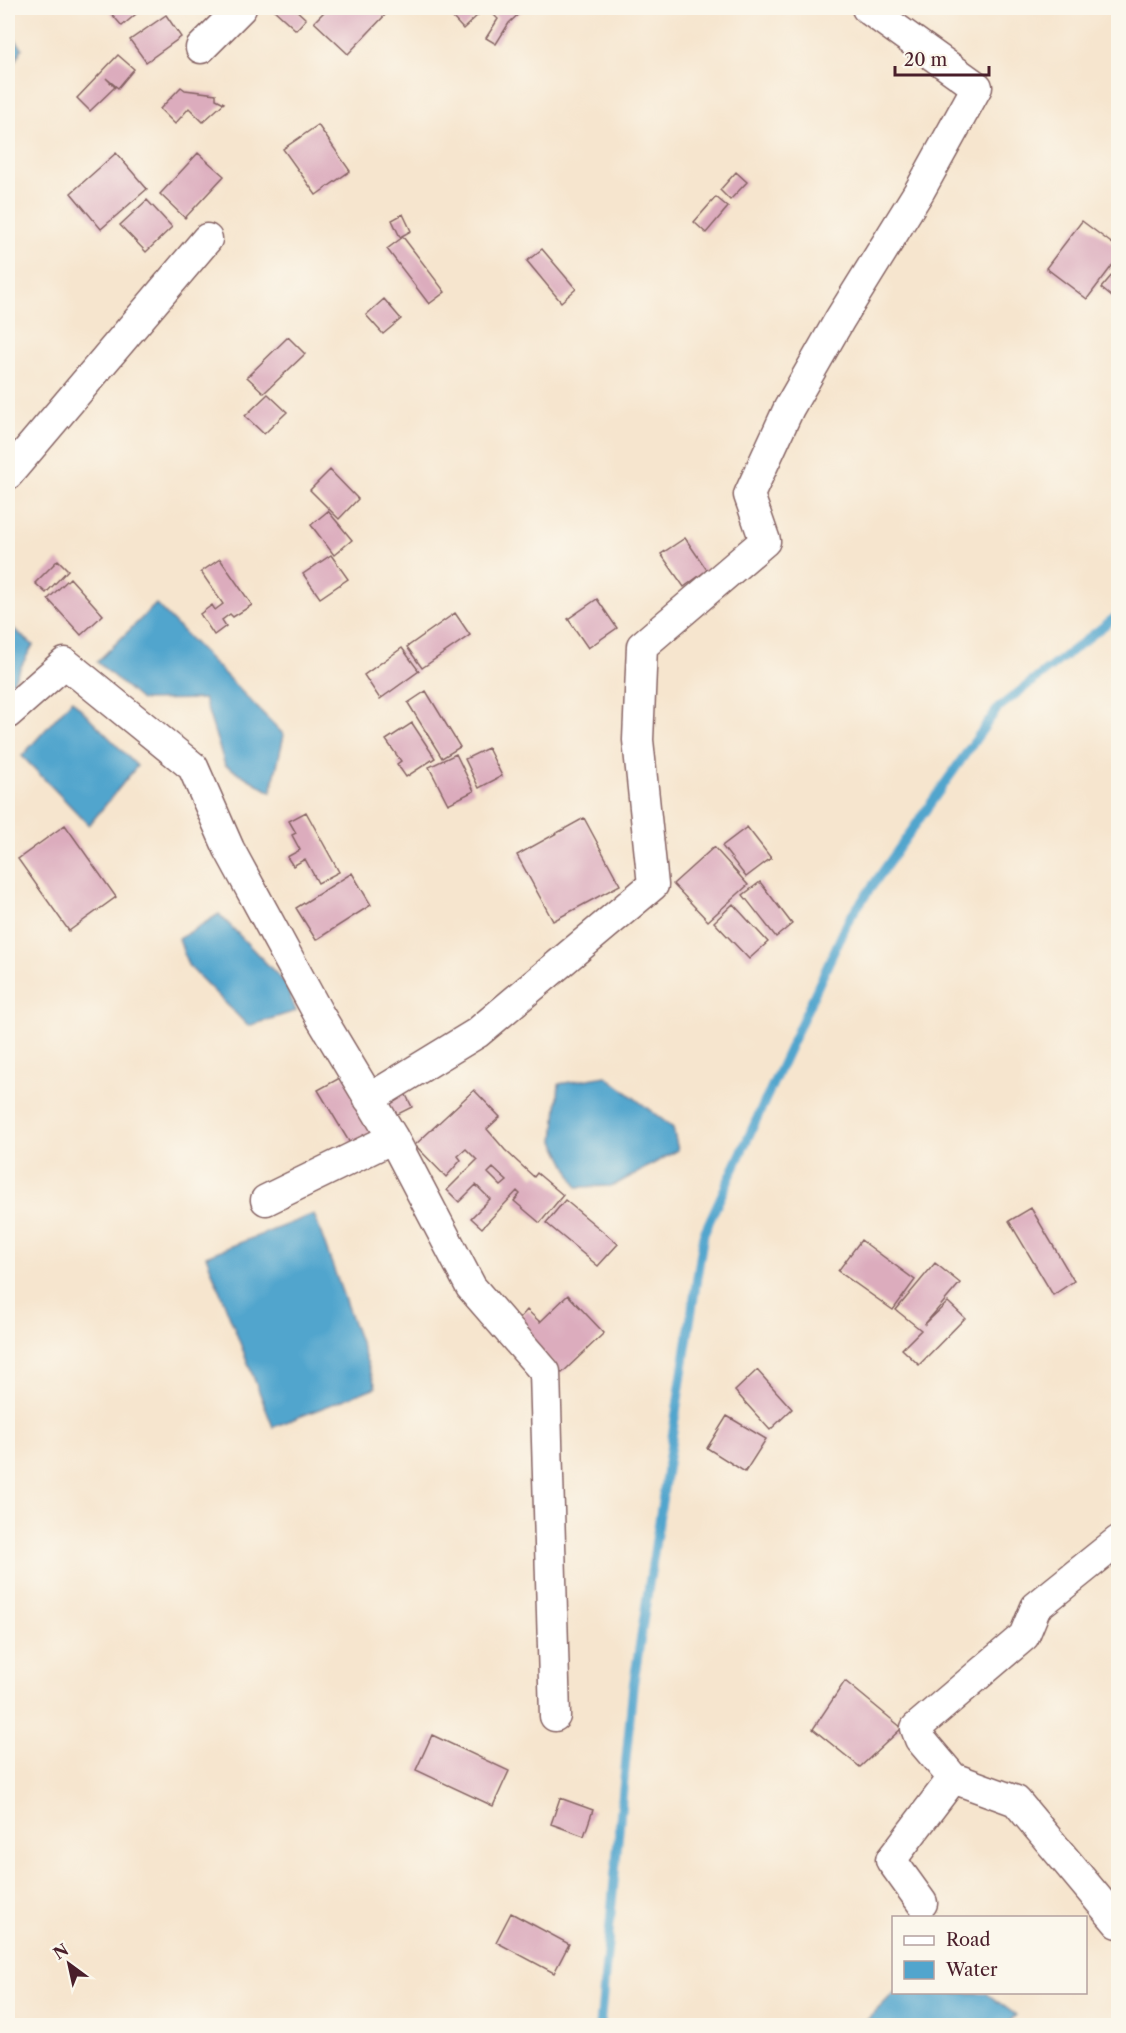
<svg xmlns="http://www.w3.org/2000/svg" width="1126" height="2033" viewBox="0 0 1126 2033" font-family="'Libre Caslon Text',serif">
<rect width="100%" height="100%" fill="#fbf7ec"/>
<filter id="ink" filterUnits="userSpaceOnUse"><feTurbulence type="fractalNoise" baseFrequency=".0167" numOctaves="2"/><feDisplacementMap in="SourceGraphic" scale="12" xChannelSelector="R" yChannelSelector="G"/><feConvolveMatrix kernelMatrix="1 2 1 2 8 2 1 2 1" color-interpolation-filters="sRGB"/></filter>
<filter id="wash" filterUnits="userSpaceOnUse"><feTurbulence type="fractalNoise" baseFrequency=".008" numOctaves="4" result="noise"/><feDisplacementMap in="SourceGraphic" scale="24" xChannelSelector="R" yChannelSelector="G"/><feGaussianBlur stdDeviation="1.35" result="paint"/><feColorMatrix in="noise" values="0 0 0 0 0 0 0 0 0 0 0 0 0 0 0 0 0 1.4 0 .05"/><feComposite in="paint" operator="in"/></filter>
<g filter="url(#wash)">
<rect width="100%" height="100%" fill="#f6e5ce"/>
<path fill="#51a5cd" stroke="#4e627c" stroke-width="1.5" d="M8,30L22,48L14,64L8,66Z
M156,604L284,735L271,792L225,765L204,699L141,700L97,662Z
M8,624L33,645L8,690Z
M72,700L137,766L89,825L22,756Z
M219,914L285,983L296,1011L248,1026L188,965L179,939Z
M606,1076L673,1128L678,1150L613,1186L577,1187L554,1141L559,1084Z
M314,1214L376,1387L273,1427L206,1256Z
M894,1993H986L1016,2015L1006,2025H862Z"/>
<g fill="none" stroke-linecap="round" stroke-linejoin="round">
<path stroke="#51a5cd" stroke-width="9" d="M600,2026L633,1687L704,1233L849,919L998,708L1118,615"/>
</g>
<g id="blocks">
<path fill="#dcacbd" fill-rule="evenodd" d="M114,8H143L122,26L110,12Z
M272,8H294L306,19L296,30Z
M328,8H381L387,13L348,54L314,22Z
M444,8H472L478,15L463,29Z
M487,8H525L509,23L496,44L486,38L498,19Z
M166,15L181,37L146,62L130,40Z
M118,55L134,69L118,88L106,78L115,87L90,111L77,98Z
M181,87L185,90L216,94V99L224,103L203,122L189,108L175,124L160,109Z
M318,125L350,171L316,195L283,149Z
M116,153L147,189L101,229L71,193Z
M198,153L224,176L185,218L160,194Z
M736,172L747,182L730,200L720,190Z
M716,197L728,207L706,233L694,222Z
M147,200L172,227L146,252L120,225Z
M403,214L411,231L400,237L392,220Z
M1082,221L1118,248V258L1087,299L1046,268Z
M403,237L445,292L429,304L387,249Z
M542,249L576,289L561,302L527,261Z
M1118,268V302L1101,288Z
M384,299L401,319L383,334L366,315Z
M288,337L305,354L264,393L247,377Z
M268,394L287,412L264,434L245,416Z
M330,470L358,499L339,519L310,490Z
M328,511L352,540L334,555L311,525Z
M685,538L707,570L684,587L661,554Z
M331,555L348,579L320,598L303,574Z
M220,559L252,605L233,617L230,614L222,620L226,626L214,635L200,614L212,605L215,610L223,604L201,572Z
M58,560L68,570L46,593L35,583Z
M70,578L103,615L81,635L48,599Z
M597,599L617,628L588,648L568,619Z
M455,613L470,635L422,668L407,647Z
M402,648L419,671L380,699L364,675Z
M426,691L460,747L442,758L408,703Z
M412,723L435,758L406,777L397,764L401,761L386,740Z
M488,748L502,776L479,788L465,759Z
M456,754L474,791L448,804L429,767Z
M306,812L339,872L318,883L305,859L293,866L287,857L300,850L292,835L296,833L289,821Z
M584,818L620,885L553,921L517,855Z
M65,825L116,897L69,931L18,859Z
M747,827L771,858L746,877L722,846Z
M714,847L748,885L708,921L673,884Z
M352,873L371,905L316,940L296,908Z
M760,882L792,924L776,937L743,895Z
M733,904L768,942L749,959L714,922Z
M347,1074L380,1128L351,1145L318,1090Z
M474,1090L500,1117L487,1129L505,1150L534,1177L537,1173L563,1195L540,1223L514,1201L520,1194L517,1191L482,1228L471,1218L490,1199L476,1185L459,1202L447,1190L477,1160L466,1149L458,1156L461,1160L446,1177L415,1145ZM493,1168L507,1181L501,1186L488,1173Z
M404,1091L412,1107L390,1118L382,1103Z
M565,1200L618,1244L598,1266L546,1223Z
M1031,1208L1074,1281L1053,1295L1009,1221Z
M861,1240L915,1280L893,1310L838,1271Z
M935,1263L960,1283L924,1325L948,1302L965,1318L919,1365L902,1349L921,1330L896,1310Z
M568,1295L604,1333L562,1373L526,1335L517,1321L527,1310L540,1322Z
M757,1370L792,1409L770,1430L735,1391Z
M727,1416L766,1439L745,1472L707,1448Z
M845,1681L902,1728L860,1767L813,1729Z
M432,1735L509,1771L493,1806L416,1770Z
M560,1798L593,1810L584,1836L551,1824Z
M511,1913L569,1944L554,1973L496,1942Z"/>
</g>
</g>
<g filter="url(#ink)">
<use href="#blocks" fill-opacity="0" stroke="#866464" stroke-width="1.5"/>
<g fill="none" stroke-linecap="round" stroke-linejoin="round">
<g stroke="#866464" stroke-width="33">
<path id="minor" d="M201,48L241,8
M8,474L207,239
M8,713L65,663L193,767L229,849L318,1013L393,1138
M369,1099L477,1033L653,885L638,740L642,646L765,541L749,495L789,408L840,319L920,190L977,87L867,8
M266,1200L393,1138L471,1287L545,1372L555,1716
M1118,1541L1036,1607L1024,1636L916,1728L920,1739L953,1778L1016,1801L1118,1923
M922,1903L891,1860L953,1778"/>
</g>
<use href="#minor" stroke="#fff" stroke-width="30"/>
</g>
</g>
<rect width="1126" height="2033" fill="none" stroke="#fbf7ec" stroke-width="30"/>
<rect x="892" y="1916" width="195" height="78" fill="#fbf7ec" stroke="#b4a19f" stroke-width="1.5"/>
<rect x="904" y="1936" width="30" height="9" fill="#ffffff" stroke="#b4a19f" stroke-width="1.5"/>
<text x="946" y="1946" font-size="18" fill="#4a1f2b">Road</text>
<rect x="904" y="1961" width="30" height="18" fill="#51a5cd" stroke="#b4a19f" stroke-width="1.5"/>
<text x="946" y="1976" font-size="18" fill="#4a1f2b">Water</text>
<g transform="translate(69 1964) rotate(327)" stroke="#fbf7ec" stroke-width="4.5" paint-order="stroke">
<path d="M0-4.5L10 22L0 15L-10 22Z" fill="#4a1f2b"/>
<text y="-9" font-size="16" font-weight="bold" text-anchor="middle" fill="#4a1f2b">N</text>
</g>
<path d="M895 66v9h94v-9" fill="none" stroke="#4a1f2b" stroke-width="3"/>
<text x="904" y="66" font-size="18" fill="#4a1f2b" stroke="#fbf7ec" stroke-width="4.5" paint-order="stroke">20 m</text>
</svg>
